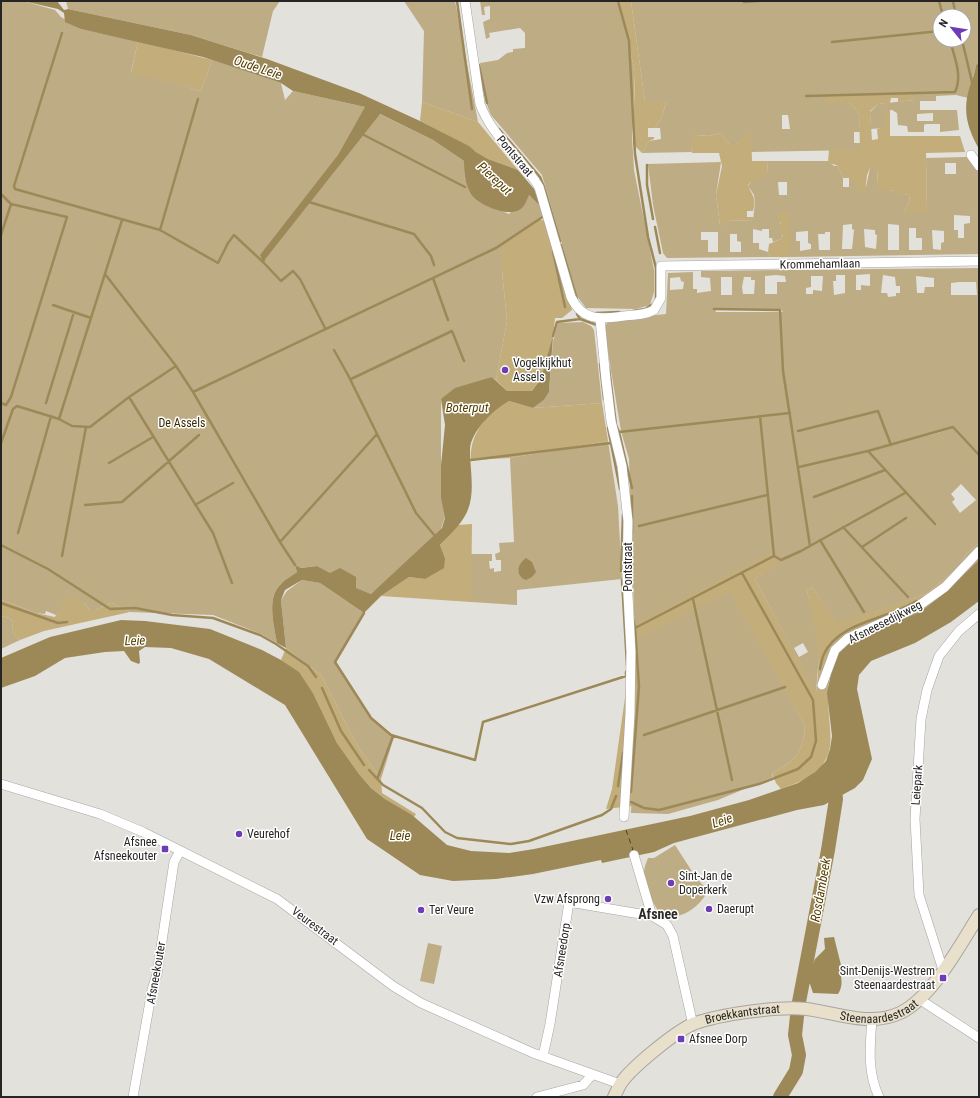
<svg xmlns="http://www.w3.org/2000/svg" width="980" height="1098" viewBox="0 0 980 1098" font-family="'Roboto Condensed',sans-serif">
<rect width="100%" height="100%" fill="#e3e1dc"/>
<path fill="#beac85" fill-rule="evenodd" d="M1,1H23L55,10L61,17L81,29L138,41L131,72L201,91L212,60L281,83L285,100L293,91L365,107L433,140L464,161L465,179L485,204L509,214L528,194L541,207L544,218L537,219L502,271L507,321L496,380L492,377L441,399V495L445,517L441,529L406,564L371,594L355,588L317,566L300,568L295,565L297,572C292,576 285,579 281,584C266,598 274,625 277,643L261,634L213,615L130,612L111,603L96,610H90L84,603L56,615L46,611L45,614L36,613L2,600Z
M66,1H280L273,11L262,57L191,35L68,9Z
M404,1H455L478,122L422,102L424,31Z
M480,1H619L635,72L632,136L634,170L654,270V292L650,305L636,309L586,308L577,296L542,175L491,115L487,105L480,63L498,60L507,53L513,52V49L525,48V33L520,28L489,33L490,37L486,39L483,22L490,19V6L484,7L485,15H482Z
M631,1H979V63L976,65L968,98L956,95L936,96V101H920V110H957L959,130L940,132V124H926L924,125V132H908L907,126L898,125L897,113L892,110H884V128L871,129L870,112L878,104L914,100V93L825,102L850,103L859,114L860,132H854V143H860V150L751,152V131L736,144H729L721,133L708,136L696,135L691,147L692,152L642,153L649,141L661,139L660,128H655L662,117L666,102H645ZM940,16H964V40H940ZM933,113V121H917V114ZM782,115H788L790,129H782Z
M966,157L970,159L979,171V254L790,257L789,213H778L783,234L781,239L773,242L772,238H769V229H762V231L753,229V243H759V249L768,252L770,257L667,258L663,253L653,205L648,164L721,162L716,195L720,225H722L724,221L753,220L755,202L754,195L748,186L751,182L767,173L768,161H829L834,166H838L843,178V187H849V181H856L866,187L870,168H878L877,185C889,189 897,194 910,195L909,202L904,212H927L926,158ZM945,163H956V174H945ZM778,182H787V195H779ZM954,215L970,216V223L964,224V238H958V230H954ZM852,224V229L854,230L852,249H842L843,225ZM888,224L899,225V250H888ZM909,228H916V238H922V250H909ZM864,229L875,230V234L877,235L876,249L865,247ZM932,230L944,231V242L941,243V250L933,249ZM808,231V243L811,244V249L800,251V241H796V232ZM701,232H718V252H708V240H701ZM825,232H830V250H819L818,234H825ZM730,234H737V241L741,242V252H730Z
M979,268V455L953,427L924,437L953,428L979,456V543L965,555L958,568L926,594L837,624L812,587L807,591L817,634L819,654L816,693L755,579L768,570L731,590L805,726C803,753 796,760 772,773L773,777L718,800L668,814L631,813L636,675L629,459L621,431L604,328L609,320L666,314L668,273L693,272V289H697V293L711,291L710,278L701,277V271ZM870,274V286L861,285V290H856V275ZM776,275L785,276L786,282H777V294H765V276ZM836,275H845V293L834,295L833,281H836ZM883,275L895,277L896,286H900V293H896V296L888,297L887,293H881ZM811,276H823L822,291L813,290V294H806V288L811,287ZM916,276L934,278V287H925L924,293H917ZM680,277L681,281L684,282L683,289L670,290V278ZM721,277H732V295H721ZM744,277H751V280H755L754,294H743L742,287ZM959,282H976L977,295H951V283ZM715,309H781L783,312H716ZM961,484L976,500L960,513L952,502L955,499L951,494ZM803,643L808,652L799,657L794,648Z
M583,322L591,326L594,330L602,403L533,408L544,400L549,392L553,341L558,323Z
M608,441L618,506L622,579L517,590V605L471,602V554H492V561H489L490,569L494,568V572L501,571V560H496L495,554L500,552L499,543L514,542L510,458Z
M302,580L320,583L364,613L336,662L372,718L394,737L381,779L358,747L321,675L286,648L281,600L287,591Z
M1,616L9,618L13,622C12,631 13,635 20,640L1,649Z
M675,845L697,879L708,890C702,905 680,923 662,914C655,911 645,884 644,876C643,870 646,863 648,858H654Z
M428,943L442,946L434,984L420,981Z"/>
<path fill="#c2ad7b" d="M619,1H631L645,102H666L662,117L655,128H648V137H654V139L649,141L642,153L633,144L635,72Z
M138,41L212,60L201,91L131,73Z
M914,93V100L898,102V98H891L890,103L878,104L870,111L872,140L878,139L877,129L884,127V110H890V136H960L965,152L926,153L927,212H904L909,202L910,195L897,194L891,190L881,191L877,185L878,168H870L867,175L865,194L858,191L856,181H849V178H843L838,166L828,162L829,150L860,149L859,114L850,103H825V99L827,96Z
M422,102L478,122L518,170L488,159L476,152L468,146L420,121Z
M751,131L752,161H768L767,173L757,181L751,182L748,185C752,197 757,196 753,211H747V217H753V220L725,221L722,225H720L716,195L722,166L719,153H692L690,140L696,135L708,136L721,133L729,144H736L747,132Z
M778,213H790V257H770L768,252L769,244L781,239L783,235L779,226L781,223L778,220Z
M537,219L552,222L572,310L562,318H555C553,343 547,370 532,391H507L496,380L507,321L502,271V244Z
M509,401L533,408L602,403L608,441L510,458L471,460C469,435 487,412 509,401Z
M472,524L471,602L381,596L409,577L425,579L445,558L440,545L458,525Z
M979,543V560L942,595L920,612L901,621L830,675C820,732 857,763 781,789L776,783L772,773C796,760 803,753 805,726L730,592L635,640L636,675L632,806L606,809L612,789L628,677L625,630L771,552L778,564L755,579L816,692C822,651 815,630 807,591L812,587L837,623L926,594L958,568L965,555Z
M70,595L84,603L90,610H96L111,603L130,612L44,631L20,640C13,635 12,631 13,622L9,618L1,616V597L2,600L36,613L55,617L56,615L60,613L61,604Z
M286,648L321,675L358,747L381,779L382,793L416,814L414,817L385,799L371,788L359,774L337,743L313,693L299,673L281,660Z"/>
<path fill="#9d8958" d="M23,1H57L64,10L68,9L191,35L267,59L359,93L420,121L469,146L476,152L488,159L518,170L534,189L541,207L529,195C526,201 525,207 519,210C508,217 478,205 471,194C465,183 464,173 464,161L433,140L380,114L263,262L260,255L338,155L365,107L293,91L281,83L203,57L81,29L65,22L64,13L58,9Z
M979,63V149C967,128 962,110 970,86C973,78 975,72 976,65Z
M553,336L549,392L544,400L533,408L509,401C494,409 470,432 470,450C470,472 476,494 466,514C460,526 449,535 440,545L445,558L444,568L425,579L409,577L381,596L364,613L320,583L302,580L285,590L281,600L286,648L277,643C274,625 266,598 281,584C285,579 292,576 297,572L295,565L301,568L317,566L330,573L340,568L356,577V588L371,594L442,528L445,518L441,498V465L445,425L441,399L455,388L492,377L507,391H532L541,378Z
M526,558L532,562L536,572L532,577L526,580C515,576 517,564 526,558Z
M979,560V601L951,622L915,643L871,661L859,675L857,689L872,759L863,780L855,788L824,805L797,810L674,843L654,852L602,863L601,860L533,874L496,879L453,881L420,875L367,839L285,705L209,659L171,648L145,647L139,651L140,662L139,664L131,661L124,651L105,652L65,658L35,676L1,688V658L50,637L121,620L145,621L210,629L262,650L281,660L299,672L313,693L337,743L359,774L371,788L385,799L412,815L447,845L471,851L509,853L534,849L690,816L749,800L798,783L815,772L826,761L830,749L832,736L827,693L834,659L843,648L858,637L920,612L942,595Z
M834,937L841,965L839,966C841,976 844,985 838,994L813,993L810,984L807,983L810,964H813L815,959L825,949L824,938Z"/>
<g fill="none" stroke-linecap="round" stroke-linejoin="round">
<path stroke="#9d8958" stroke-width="2.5" d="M457,1L472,109
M618,1L629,41L635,154L648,237L656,268V301
M939,1L943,16
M953,1L956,16
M744,2L759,1
M62,33L14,186L15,189L160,230L218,263L228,243L234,235L263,262L264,260
M962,40L972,82
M832,42L940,31
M479,65L487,103
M806,96L955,92C963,75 954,57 950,40
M499,129L540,177L544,187L560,241
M362,134L465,187
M647,165V185L653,219
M1,194L11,204L67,217L11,397L6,405L1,403
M309,202L414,234L431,256L434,265
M655,227L660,253
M160,230L198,99
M1,235L11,204
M561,245L577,299
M553,251L565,307
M263,262L281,281L293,271L300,279L325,328
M105,274L176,366
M433,278L448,320
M53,305L91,318
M714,309L780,310L783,371L810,546
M633,311L645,309L653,304
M596,313L619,312
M580,319L597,325
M553,336L557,322L580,319L577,314
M334,350L348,375L416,513L435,536
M600,364L604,399
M609,368L616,425L619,432L790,413
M351,379L452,331L464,361
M193,392L280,542
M129,397L213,533L232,583
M46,403L74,312
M760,416L774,556L781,560L801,551L905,493
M59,419L72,426L90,427L129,397L176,366L193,392L496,248L544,216V218
M608,428L611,443
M798,431L878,411L891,445
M619,432L632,488
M1,443L13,409L17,406L59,419L122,220
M471,460L611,443L620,489
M109,463L153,437
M799,467L868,451
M814,497L885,470
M85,505L122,502L199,435
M195,505L233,483
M935,524L868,451L953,427L979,455
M639,526L767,495
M843,527L908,597
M18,533L51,416
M632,533V496
M820,540L864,612
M1,545L48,569L110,609L135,608L172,615L213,618L260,635L276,644L308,666L316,677
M862,547L906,518
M62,556L86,427
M295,565L280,542L377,434
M621,571L623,515
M622,580L627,665
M693,599L732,780
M1,603L58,623L67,622
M364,613L335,662L371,718L391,735L475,760L483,722L626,676V672
M633,619L635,628
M820,669C821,664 822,658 824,654C839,621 890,619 916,601
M322,688L341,731L364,765
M644,735L785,687
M369,770L383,785L422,808L445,832L457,838L511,844L529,841L602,815L611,809L616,796
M378,777L393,736
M618,786L623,753
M631,792L639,686L635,628L774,556
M631,802L644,808L659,810L759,784L798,769L811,757L816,741L813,700L742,573
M805,972L809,973"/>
<path stroke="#9d8958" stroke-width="14" d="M799,1002L828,850L836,799L834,780
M780,1097L796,1071L799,1055L795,1035L797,1016"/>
<path stroke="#574100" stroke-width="1" stroke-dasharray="5 4" stroke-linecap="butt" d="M626,830L633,850"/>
<g stroke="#a7a5a1" stroke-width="10">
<path id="street" d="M465,1L480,104C492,137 521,157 539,187L571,297C583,322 601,319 624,316C635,315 645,315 654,310L661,298V266L979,261
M971,155L979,166
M600,319L606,380L611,421L622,466L628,521L627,577L631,652L630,714L624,817
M822,685L835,650L848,638L917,607L945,587L979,551
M1,784L100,814L143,832L277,899L393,986L421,1003L533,1053L620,1084
M634,855L652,916
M943,970L919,895L915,819L921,719L927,690L939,656L959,631L979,614
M919,999L979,1038
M872,1019C870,1046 867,1072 879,1097
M543,1056L550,1024L569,902L652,916L667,925L673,936L693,1025
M133,1097L152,990L157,974L174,862L180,851
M537,1097L583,1085L592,1075"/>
</g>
<g stroke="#a7a5a1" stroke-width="14">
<g id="secondary">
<path id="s1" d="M614,1097C616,1093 618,1088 621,1083C632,1067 675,1032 693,1024C720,1014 779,1006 807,1009C837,1013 870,1027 900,1013C932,998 960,945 979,915"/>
</g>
</g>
<use href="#street" stroke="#fff" stroke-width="9"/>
<use href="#secondary" stroke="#e9e0cc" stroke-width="12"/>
</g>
<g fill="#6c3db5" stroke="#fff" stroke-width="1.5">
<circle cx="505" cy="370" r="4"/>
<circle cx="239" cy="834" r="4"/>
<rect x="161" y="845" width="8" height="8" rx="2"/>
<circle cx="671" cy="883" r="4"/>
<circle cx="608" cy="899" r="4"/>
<circle cx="709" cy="909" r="4"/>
<circle cx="421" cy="910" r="4"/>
<rect x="939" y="974" width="8" height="8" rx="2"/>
<rect x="677" y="1035" width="8" height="8" rx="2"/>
</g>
<g text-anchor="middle" stroke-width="3" stroke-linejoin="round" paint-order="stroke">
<g font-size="12" fill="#262523" stroke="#fff">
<text transform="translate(515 156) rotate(50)" y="4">Pontstraat</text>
<text transform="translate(820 264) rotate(-1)" y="4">Krommehamlaan</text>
<text transform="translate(628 567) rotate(-90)" y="4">Pontstraat</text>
<text transform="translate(885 622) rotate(-27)" y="4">Afsneesedijkweg</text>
<text transform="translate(917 785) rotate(-86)" y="4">Leiepark</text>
<text transform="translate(315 926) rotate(37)" y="4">Veurestraat</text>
<text transform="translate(562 950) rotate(-81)" y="4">Afsneedorp</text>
<text transform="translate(156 973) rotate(-80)" y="4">Afsneekouter</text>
<text dy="4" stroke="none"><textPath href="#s1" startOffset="299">Steenaardestraat</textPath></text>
<text dy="4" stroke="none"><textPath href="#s1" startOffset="160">Broekkantstraat</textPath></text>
</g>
<g font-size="12" fill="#262523" stroke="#fff" text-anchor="start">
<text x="513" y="367">Vogelkijkhut<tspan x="513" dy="14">Assels</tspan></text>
<text x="247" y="838">Veurehof</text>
<text x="157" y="846" text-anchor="end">Afsnee<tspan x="157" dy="14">Afsneekouter</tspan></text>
<text x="679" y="880">Sint-Jan de<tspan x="679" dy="14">Doperkerk</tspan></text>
<text x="600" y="903" text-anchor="end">Vzw Afsprong</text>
<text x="717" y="913">Daerupt</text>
<text x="429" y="914">Ter Veure</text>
<text x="935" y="975" text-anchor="end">Sint-Denijs-Westrem<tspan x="935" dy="14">Steenaardestraat</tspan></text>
<text x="689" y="1043">Afsnee Dorp</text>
</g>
<g font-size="12" fill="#392a00" stroke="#fff">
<text x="182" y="427">De Assels</text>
</g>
<g font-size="13" font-style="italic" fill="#574100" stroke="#fff">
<text transform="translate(258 67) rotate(18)" y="5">Oude Leie</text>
<text transform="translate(495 178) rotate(43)" y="5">Piereput</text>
<text x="467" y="412">Boterput</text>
<text transform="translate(135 640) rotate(-2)" y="5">Leie</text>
<text transform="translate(722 820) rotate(-19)" y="5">Leie</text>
<text x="400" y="840">Leie</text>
<text transform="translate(820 890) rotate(-80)" y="5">Rosdambeek</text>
</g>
<g font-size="14" font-weight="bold" fill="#2b2a26" stroke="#fff">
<text x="658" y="919">Afsnee</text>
</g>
</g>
<rect width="980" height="1098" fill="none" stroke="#262523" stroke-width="4"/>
<g transform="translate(952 28) rotate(300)"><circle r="19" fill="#ffffff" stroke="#a8a8a7"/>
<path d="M0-3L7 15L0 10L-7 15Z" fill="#6c3db5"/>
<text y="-6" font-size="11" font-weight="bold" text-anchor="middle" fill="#262523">N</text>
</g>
</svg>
